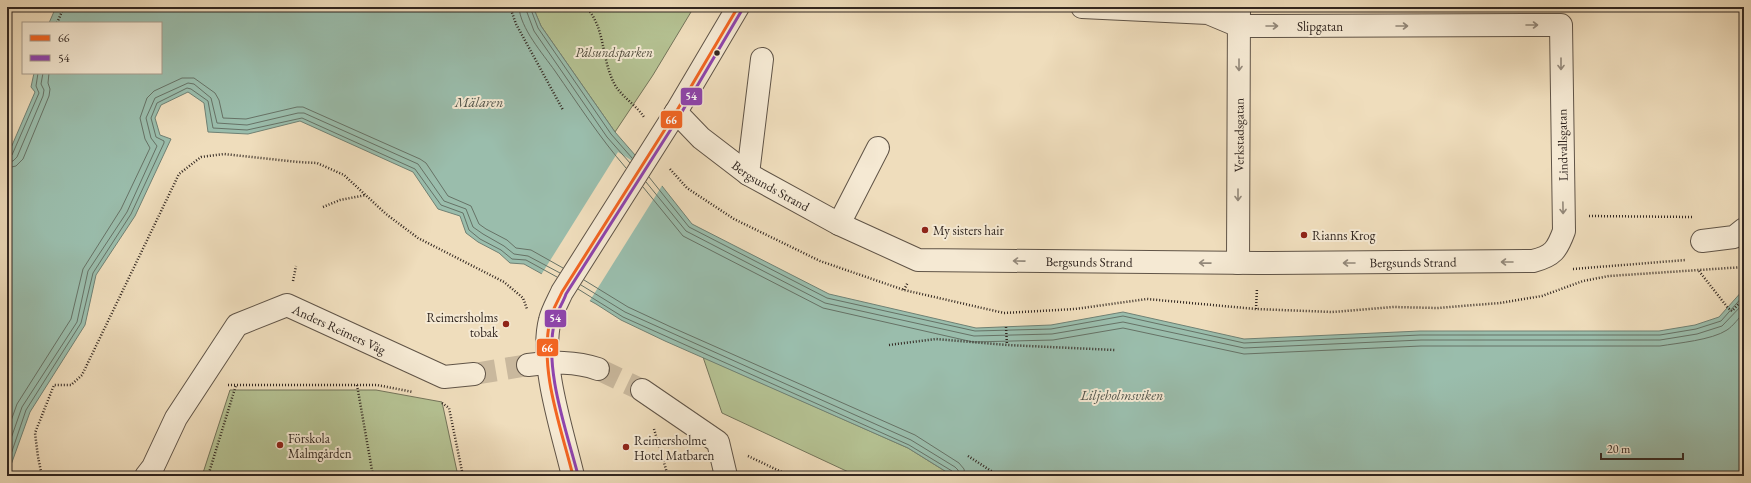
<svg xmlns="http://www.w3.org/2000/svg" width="1751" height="483" viewBox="0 0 1751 483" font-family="'EB Garamond',serif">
<rect width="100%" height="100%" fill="#efddbc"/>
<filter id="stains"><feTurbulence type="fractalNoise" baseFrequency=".005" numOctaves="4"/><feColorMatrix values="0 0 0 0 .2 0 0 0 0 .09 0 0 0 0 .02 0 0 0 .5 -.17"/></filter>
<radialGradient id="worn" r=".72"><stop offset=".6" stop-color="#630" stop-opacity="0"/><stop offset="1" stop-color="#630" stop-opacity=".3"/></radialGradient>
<path fill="#b5c293" stroke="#73745a" d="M533,7H694L653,75L615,132L541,26Z
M703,357L908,448L953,476H857L722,413Z
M230,390H376L442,402L458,476H202Z"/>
<path fill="#9abdac" stroke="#708174" d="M56,7H533L541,26L615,132L662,186L692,224L829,294L976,328L1051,325L1123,312L1244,339L1420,331H1659L1695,325L1719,317L1744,289V476H953L908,448L665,341L621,320L596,304L524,264L510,263L499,253L478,242L466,233L460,216L438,209L413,172L300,121L248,134L208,132L204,103L188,92L161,105L155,118L160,135L171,139L135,216L96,275L85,325L30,412L7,476V157L35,92L31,87L34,73H161V23H49Z"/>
<path fill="#efddbc" d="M618,152L655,175L663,184L589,302L541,275Z"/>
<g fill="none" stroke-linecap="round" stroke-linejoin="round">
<path stroke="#667266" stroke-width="1" d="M519,7C520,28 543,54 555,71C578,104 600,138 626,168
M525,7L534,31L607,137L630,163
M530,7L538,28L611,134L632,158
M7,157L12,155L39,93L36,86L38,73
M7,162L13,161L17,157L43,96L44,90L41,84L43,73
M7,168L16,166L23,159L49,96L50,89L48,83L49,73
M649,177L689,227L827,298L975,331L1051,329L1123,316L1244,343L1420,335H1660L1696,329L1721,321L1744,295
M646,182L686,231L825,303L974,336L1052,334L1123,322L1244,348L1421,340H1660L1697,334L1722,326L1744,303
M643,187L683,236L823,308L973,342L1053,340L1123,328L1244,354L1421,346H1660C1678,343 1712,340 1727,330C1733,326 1739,318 1744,312
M584,280L628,307L671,327L915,435L959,463L964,469L965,476
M581,285L625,312L911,440L955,467L958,470L959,476
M578,289L623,317L909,445L952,471L954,476
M7,432L17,404L71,319L83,269L121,209L150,148L145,139L140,118L147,98L154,91L182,78H194L215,93L219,100L223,118L246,119L297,107H303L420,159L426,163L448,196L471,206L479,224L486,229L507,240L516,248L531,250L563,268
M7,450L22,407L77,322L88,271L127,212L157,146L151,138L146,118L155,98L188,83L194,84L211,98L217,123L247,125L298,113H304L418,164L444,201L466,209L473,227L483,234L504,246L514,254L528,256L560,273
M7,466L26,410L81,323L93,273L131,214L164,143V141L156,137L151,118L157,103L187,88L191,89L208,101L213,128L247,130L302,118L415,169L441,205L463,213L469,230L480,239L501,250L512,259L526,260L557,277"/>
<path stroke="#c9b89d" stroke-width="22" stroke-dasharray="22 11" stroke-linecap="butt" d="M598,369L642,390
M474,374L528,365"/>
<g stroke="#605447" stroke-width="24">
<g id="minor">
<path id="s1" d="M676,112L701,138L748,174L839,224L918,260L1258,263L1533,261C1553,256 1557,250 1564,231L1561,25L1239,26L1208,13L1082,7"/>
<path d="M748,174L762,59"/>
<path d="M839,224L878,148"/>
<path d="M1702,241L1734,237L1744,229"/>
<path id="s2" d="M1238,263L1239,7"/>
<path d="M528,365C553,362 575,361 598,369"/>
<path d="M642,390L718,442L726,476"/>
<path id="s3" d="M146,476L153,467L176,418L237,325L287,305L444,377L474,374"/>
<path d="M573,476C563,433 539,362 550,320C552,311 558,301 562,292L676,112L738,7"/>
</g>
</g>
<path stroke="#312620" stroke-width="2.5" stroke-dasharray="1 2" stroke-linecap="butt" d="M510,7L516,24L563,110
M586,7C606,28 601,60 615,85C622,97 636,105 644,117
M57,23L64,7
M670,169L687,188L734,219L820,261L904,290L1004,313L1075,309L1147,299L1256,309L1332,312L1394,307L1437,308L1500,303L1542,296L1583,281L1609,276L1744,267
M323,207L340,200L366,195
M1589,216L1692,217
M1573,269L1686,260
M1699,271L1728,308L1732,311L1744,298
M293,281L296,266
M904,290L908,282
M1256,309L1257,288
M1006,327L1007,345
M889,345L936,339L1007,345L1115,350
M228,385H377L413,392
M357,385L373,476
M442,403L449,408L463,476
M654,429L668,476
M748,456L790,476
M968,456L999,476
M42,476L38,457L35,433L54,385H71L82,375L179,174L201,157L224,154L298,162L317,163L344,175L386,214L418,238L504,282L523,298L527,309
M208,476L236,385"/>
<use href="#minor" stroke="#f5e9d3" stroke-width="22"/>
<g stroke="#f5e9d3" stroke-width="6">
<path id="bus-1" d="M573,476C561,427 539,371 550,320C552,310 558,301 562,292L676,112L738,7"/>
</g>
<g stroke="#f5e9d3" stroke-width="6">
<path id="bus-2" d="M578,475C566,429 543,367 555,320C557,311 563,303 566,294L680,115L742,10"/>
</g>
<use href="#bus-1" stroke="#f26522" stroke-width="3"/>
<use href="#bus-2" stroke="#8e44ad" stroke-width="3"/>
</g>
<defs><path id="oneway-shaft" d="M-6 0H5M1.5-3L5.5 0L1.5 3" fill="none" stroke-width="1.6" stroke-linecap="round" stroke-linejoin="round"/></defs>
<g stroke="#93887a">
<use href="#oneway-shaft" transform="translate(1532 25)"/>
<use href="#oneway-shaft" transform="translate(1272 26)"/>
<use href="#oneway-shaft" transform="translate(1402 26)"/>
<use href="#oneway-shaft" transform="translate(1561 64) rotate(90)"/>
<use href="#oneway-shaft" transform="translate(1239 65) rotate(90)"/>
<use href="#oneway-shaft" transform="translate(1238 195) rotate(90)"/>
<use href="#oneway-shaft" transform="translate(1563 208) rotate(89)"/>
<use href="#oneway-shaft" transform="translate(1019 261) rotate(-179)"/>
<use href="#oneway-shaft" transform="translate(1507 262) rotate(180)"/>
<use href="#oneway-shaft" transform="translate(1205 263) rotate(-179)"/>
<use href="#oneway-shaft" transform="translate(1349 263) rotate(180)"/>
</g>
<circle fill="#312620" stroke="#f5e9d3" stroke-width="1.5" cx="717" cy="53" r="3.5"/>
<g fill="#8f2418" stroke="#f5e9d3" stroke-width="1.5">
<circle cx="925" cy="230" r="4"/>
<circle cx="1304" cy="235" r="4"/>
<circle cx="506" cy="324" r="4"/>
<circle cx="280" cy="445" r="4"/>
<circle cx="626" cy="447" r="4"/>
</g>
<g text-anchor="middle" stroke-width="4" stroke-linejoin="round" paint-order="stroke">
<g font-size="13" fill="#312620" stroke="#f5e9d3">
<text x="1320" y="31">Slipgatan</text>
<text dy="5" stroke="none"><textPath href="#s2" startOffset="128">Verkstadsgatan</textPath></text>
<text transform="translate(1562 145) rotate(-91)" y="5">Lindvallsgatan</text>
<text dy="5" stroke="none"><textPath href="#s1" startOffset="121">Bergsunds Strand</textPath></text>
<text dy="5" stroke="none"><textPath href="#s1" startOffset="457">Bergsunds Strand</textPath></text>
<text dy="5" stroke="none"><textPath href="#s1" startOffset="781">Bergsunds Strand</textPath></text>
<text dy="5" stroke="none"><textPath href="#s3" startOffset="288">Anders Reimers Väg</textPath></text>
</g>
<g font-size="13" font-style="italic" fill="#524d3d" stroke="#f5e9d3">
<text x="614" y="57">Pålsundsparken</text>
</g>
<g font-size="13" fill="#312620" stroke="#f5e9d3" text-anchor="start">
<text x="933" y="235">My sisters hair</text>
<text x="1312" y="240">Rianns Krog</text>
<text x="498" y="322" text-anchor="end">Reimersholms<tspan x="498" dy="15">tobak</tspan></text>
<text x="288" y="443">Förskola<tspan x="288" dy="15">Malmgården</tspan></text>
<text x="634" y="445">Reimersholme<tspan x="634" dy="15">Hotel Matbaren</tspan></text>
</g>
<g font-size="14" font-style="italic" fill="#50534a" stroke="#f5e9d3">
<text x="479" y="107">Mälaren</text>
<text x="1122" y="400">Liljeholmsviken</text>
</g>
</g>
<g stroke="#f5e9d3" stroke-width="1.5">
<rect x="680" y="87" width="23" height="19" rx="4" fill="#8e44ad"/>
<rect x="660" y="110" width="23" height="19" rx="4" fill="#f26522"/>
<rect x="544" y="309" width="23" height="19" rx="4" fill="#8e44ad"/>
<rect x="536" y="338" width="23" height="19" rx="4" fill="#f26522"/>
</g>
<g font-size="11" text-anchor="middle" font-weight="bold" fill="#fff">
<text x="691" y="100">54</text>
<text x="671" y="124">66</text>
<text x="555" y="322">54</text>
<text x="547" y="352">66</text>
</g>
<rect width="1751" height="483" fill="none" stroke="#efddbc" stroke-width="24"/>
<rect x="8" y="8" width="1735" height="467" fill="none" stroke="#312620" stroke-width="2"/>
<rect x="12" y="12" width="1727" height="459" fill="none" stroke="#312620"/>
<rect x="22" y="22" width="140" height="52" fill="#f5e9d3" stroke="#a79b8b"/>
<rect x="30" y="35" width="20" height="6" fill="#f26522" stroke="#a79b8b"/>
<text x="58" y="42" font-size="12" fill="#312620">66</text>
<rect x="30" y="55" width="20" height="6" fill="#8e44ad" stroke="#a79b8b"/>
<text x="58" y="62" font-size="12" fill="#312620">54</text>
<path d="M1601 453v6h82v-6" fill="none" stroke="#312620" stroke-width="2"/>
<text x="1607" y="453" font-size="12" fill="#312620" stroke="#f5e9d3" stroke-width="3" paint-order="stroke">20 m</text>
<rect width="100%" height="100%" filter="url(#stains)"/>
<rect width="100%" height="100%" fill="url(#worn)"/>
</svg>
